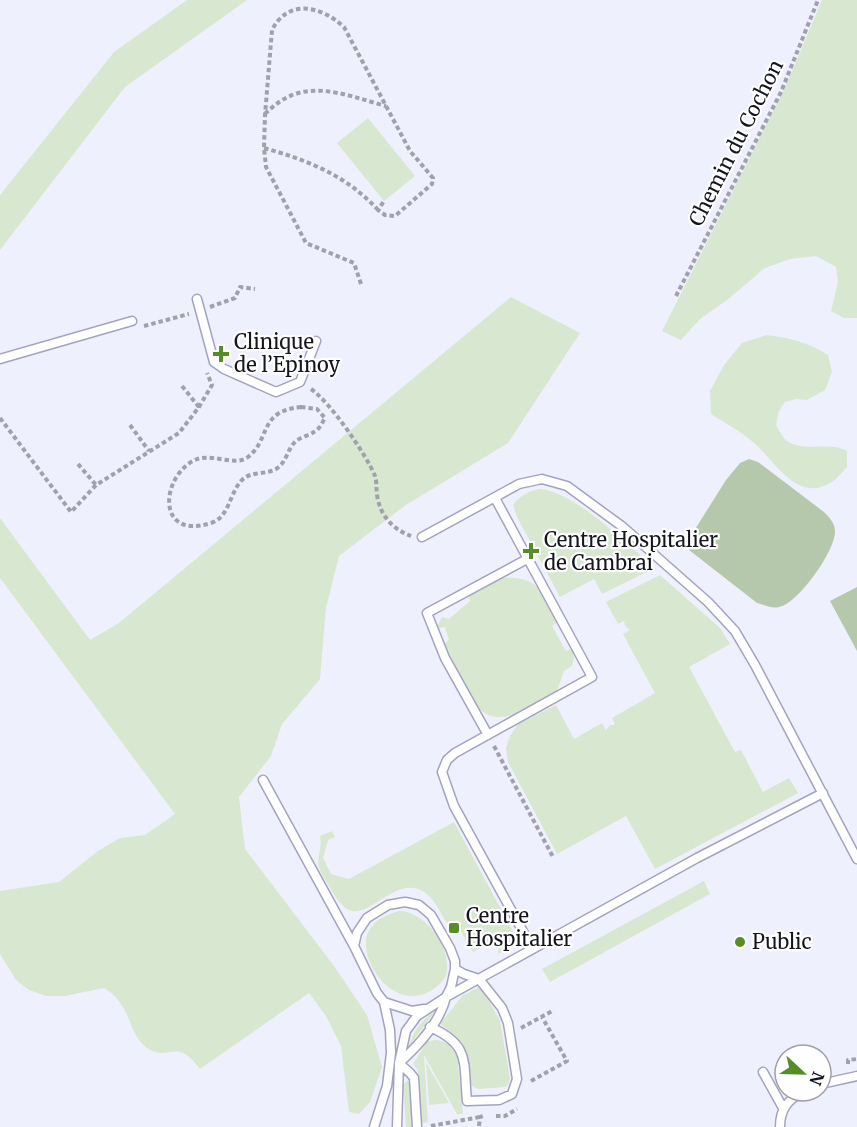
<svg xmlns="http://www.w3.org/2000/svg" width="857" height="1127" viewBox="0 0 857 1127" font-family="Merriweather,serif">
<rect width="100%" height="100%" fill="#eff0fd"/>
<path fill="#d8e7d0" d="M187,0H247L125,87L0,250V195L114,52Z
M822,0H857V318H844L831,311L838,282L836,267L816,256L790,259L765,268L727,300L700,319L681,340L662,331L784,90Z
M368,118L415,176L384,201L337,143Z
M511,297L580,333L508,443L406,505L339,556L326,608L320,679L282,724L271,756L239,797L245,849L334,966L367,1015L382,1067L370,1102L359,1114L349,1112L341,1046L326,1016L309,993L200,1069C175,1036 170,1063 147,1048C128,1035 132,1004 104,988L65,996H46L29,990L16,980L0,954V891L59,882L98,851L120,838L145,835L175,814L0,578V518L90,640L119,623Z
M767,335C790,338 807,342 828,355L832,372L825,390L807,400L796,399L785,402L779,411L776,425C779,430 783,438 787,441C806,453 829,441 847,451V467C842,472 836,480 830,483C797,503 775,461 754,443C742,432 725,423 711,414L710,391L724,365L742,343Z
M539,489C573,490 628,545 655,568L602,594L594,579L560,597L517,517L513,505C520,495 528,492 539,489Z
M660,575L720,628L730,644L689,667L735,752L741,750L763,792L789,778L798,793L655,869L626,816L557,854L508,762L506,748L510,736L518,724L556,705L574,739L602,723L606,730L610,725H615L612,718L655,693L623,634L630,630L625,626L624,621L618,624L606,602Z
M501,578C540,575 542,593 558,622L552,626L566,651L572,648L574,658L572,666L564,671L557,691C535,704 499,733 477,706L444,644L449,640L445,627L439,628L438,625L442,617L449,619L470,601L469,596L473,593Z
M454,822L516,937L513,946L498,954L499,938L473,952L455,921L448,925C441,914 435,899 424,892C397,875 373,915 352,911C342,909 335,896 330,888C327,881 321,875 319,868C316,858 323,848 320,836L332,831L335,837L328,840L323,858L331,874L349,879Z
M704,881L710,894L550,982L542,969Z
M399,911C424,911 449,944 447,969C447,977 442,983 435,988C393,1019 351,952 371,927C378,918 389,914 399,911Z
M481,986L500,1021L510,1078L508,1085L505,1087L478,1089L472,1086C462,1048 476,1050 440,1024L462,996Z
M437,1009L409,1046C414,1029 423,1019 437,1009Z
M438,1040L447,1043L457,1055L463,1114H457L424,1055L428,1122L421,1123L418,1070L413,1064L427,1041Z
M426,1062L449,1103L429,1105Z
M409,1079L412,1127H406L403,1085Z"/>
<path fill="#b6c8ab" d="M749,459L758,462L824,512C829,517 835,523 835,531C836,550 798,604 779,607C772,609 764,605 757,603L689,550L687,542L726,480L740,463Z
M857,587V651L830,601Z"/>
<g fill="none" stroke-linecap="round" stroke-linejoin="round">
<g stroke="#a3a3c1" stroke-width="11">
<path id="lane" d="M197,299L214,362L224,369L276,392L300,382L316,341
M0,359L132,321
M495,498L592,677L455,753L447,760L442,772L454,806L532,948
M422,537L519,484L542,479L567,486L623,527L708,602L735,631L755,665L857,859
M488,735L445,658L427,613L529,558
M263,780L354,946
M455,969L464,974L479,979
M384,1002L412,1011L424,1009
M430,1027C471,1045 463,1062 467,1101L499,1100L512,1094L517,1079L508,1023L502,1008L479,979
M399,1063C418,1046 440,1023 446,997L697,858L823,793
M399,1063L410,1073L414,1078L417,1127
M763,1072L783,1108
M821,1084L857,1076
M374,1127L387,1086L391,1053L390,1030L384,1002L377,993L354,946L357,933L367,918L388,905L405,902L419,905L431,915L450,948L455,961V969L451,987L446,997L417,1016L406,1031L399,1063L397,1127
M780,1127C780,1109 788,1100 803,1091"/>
</g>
<path stroke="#a1a1ae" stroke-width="4" stroke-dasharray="4.5 3" stroke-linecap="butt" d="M265,114C303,75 341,94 386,106
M264,148C307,160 346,175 378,210
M361,284L354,263L306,243L266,167L264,148L265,115L272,30C287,0 319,4 344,27L410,151L433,178L432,184L395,216L385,215L378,210L384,201
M676,296L781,92L818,0
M210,307L235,298L240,287L255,289
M144,326L189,314
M182,386L199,407
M311,389C330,402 366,454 375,476C377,482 376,488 377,495C380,515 392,529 411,536
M301,407L317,409L325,418C322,423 319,430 314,432C308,436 299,437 294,443C287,451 286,463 276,469C265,475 251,471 242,480C229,493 230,517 211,523C158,540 160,482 191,462C210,450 233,468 248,457C271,439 258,411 301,407Z
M0,418L71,512L96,485L179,433L199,407L212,385L207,373
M130,425L149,451
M78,464L96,485
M494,746L553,857
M521,1028L554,1010
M848,1064V1060L857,1059
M531,1081L567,1061L542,1017
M496,1116H505L517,1109
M431,1126L480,1117
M479,1126L480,1117L483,1116"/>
<use href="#lane" stroke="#fff" stroke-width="8"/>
</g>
<g fill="#568d27" stroke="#fefefe" stroke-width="2">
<path d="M218 345h6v6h6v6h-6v6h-6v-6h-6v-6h6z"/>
<path d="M528 542h6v6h6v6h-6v6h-6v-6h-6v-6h6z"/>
<rect x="448" y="922" width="12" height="12" rx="3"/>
<circle cx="740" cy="942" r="6"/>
</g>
<g text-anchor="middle" stroke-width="4.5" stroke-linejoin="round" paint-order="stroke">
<g font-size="20" fill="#151520" stroke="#fefefe">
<text transform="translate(736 143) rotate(-63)" y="7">Chemin du Cochon</text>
</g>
<g font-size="20" fill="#151520" stroke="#fefefe" text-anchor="start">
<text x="234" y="349">Clinique<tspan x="234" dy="23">de l’Epinoy</tspan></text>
<text x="544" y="547">Centre Hospitalier<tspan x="544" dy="23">de Cambrai</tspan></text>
<text x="466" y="923">Centre<tspan x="466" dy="23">Hospitalier</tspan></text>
<text x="752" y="949">Public</text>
</g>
</g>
<g transform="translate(803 1073) rotate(112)"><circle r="28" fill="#fefefe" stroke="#a1a1a5" stroke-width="1.5"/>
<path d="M0-4.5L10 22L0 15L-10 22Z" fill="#568d27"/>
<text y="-9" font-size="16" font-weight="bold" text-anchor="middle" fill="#151520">N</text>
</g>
</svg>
